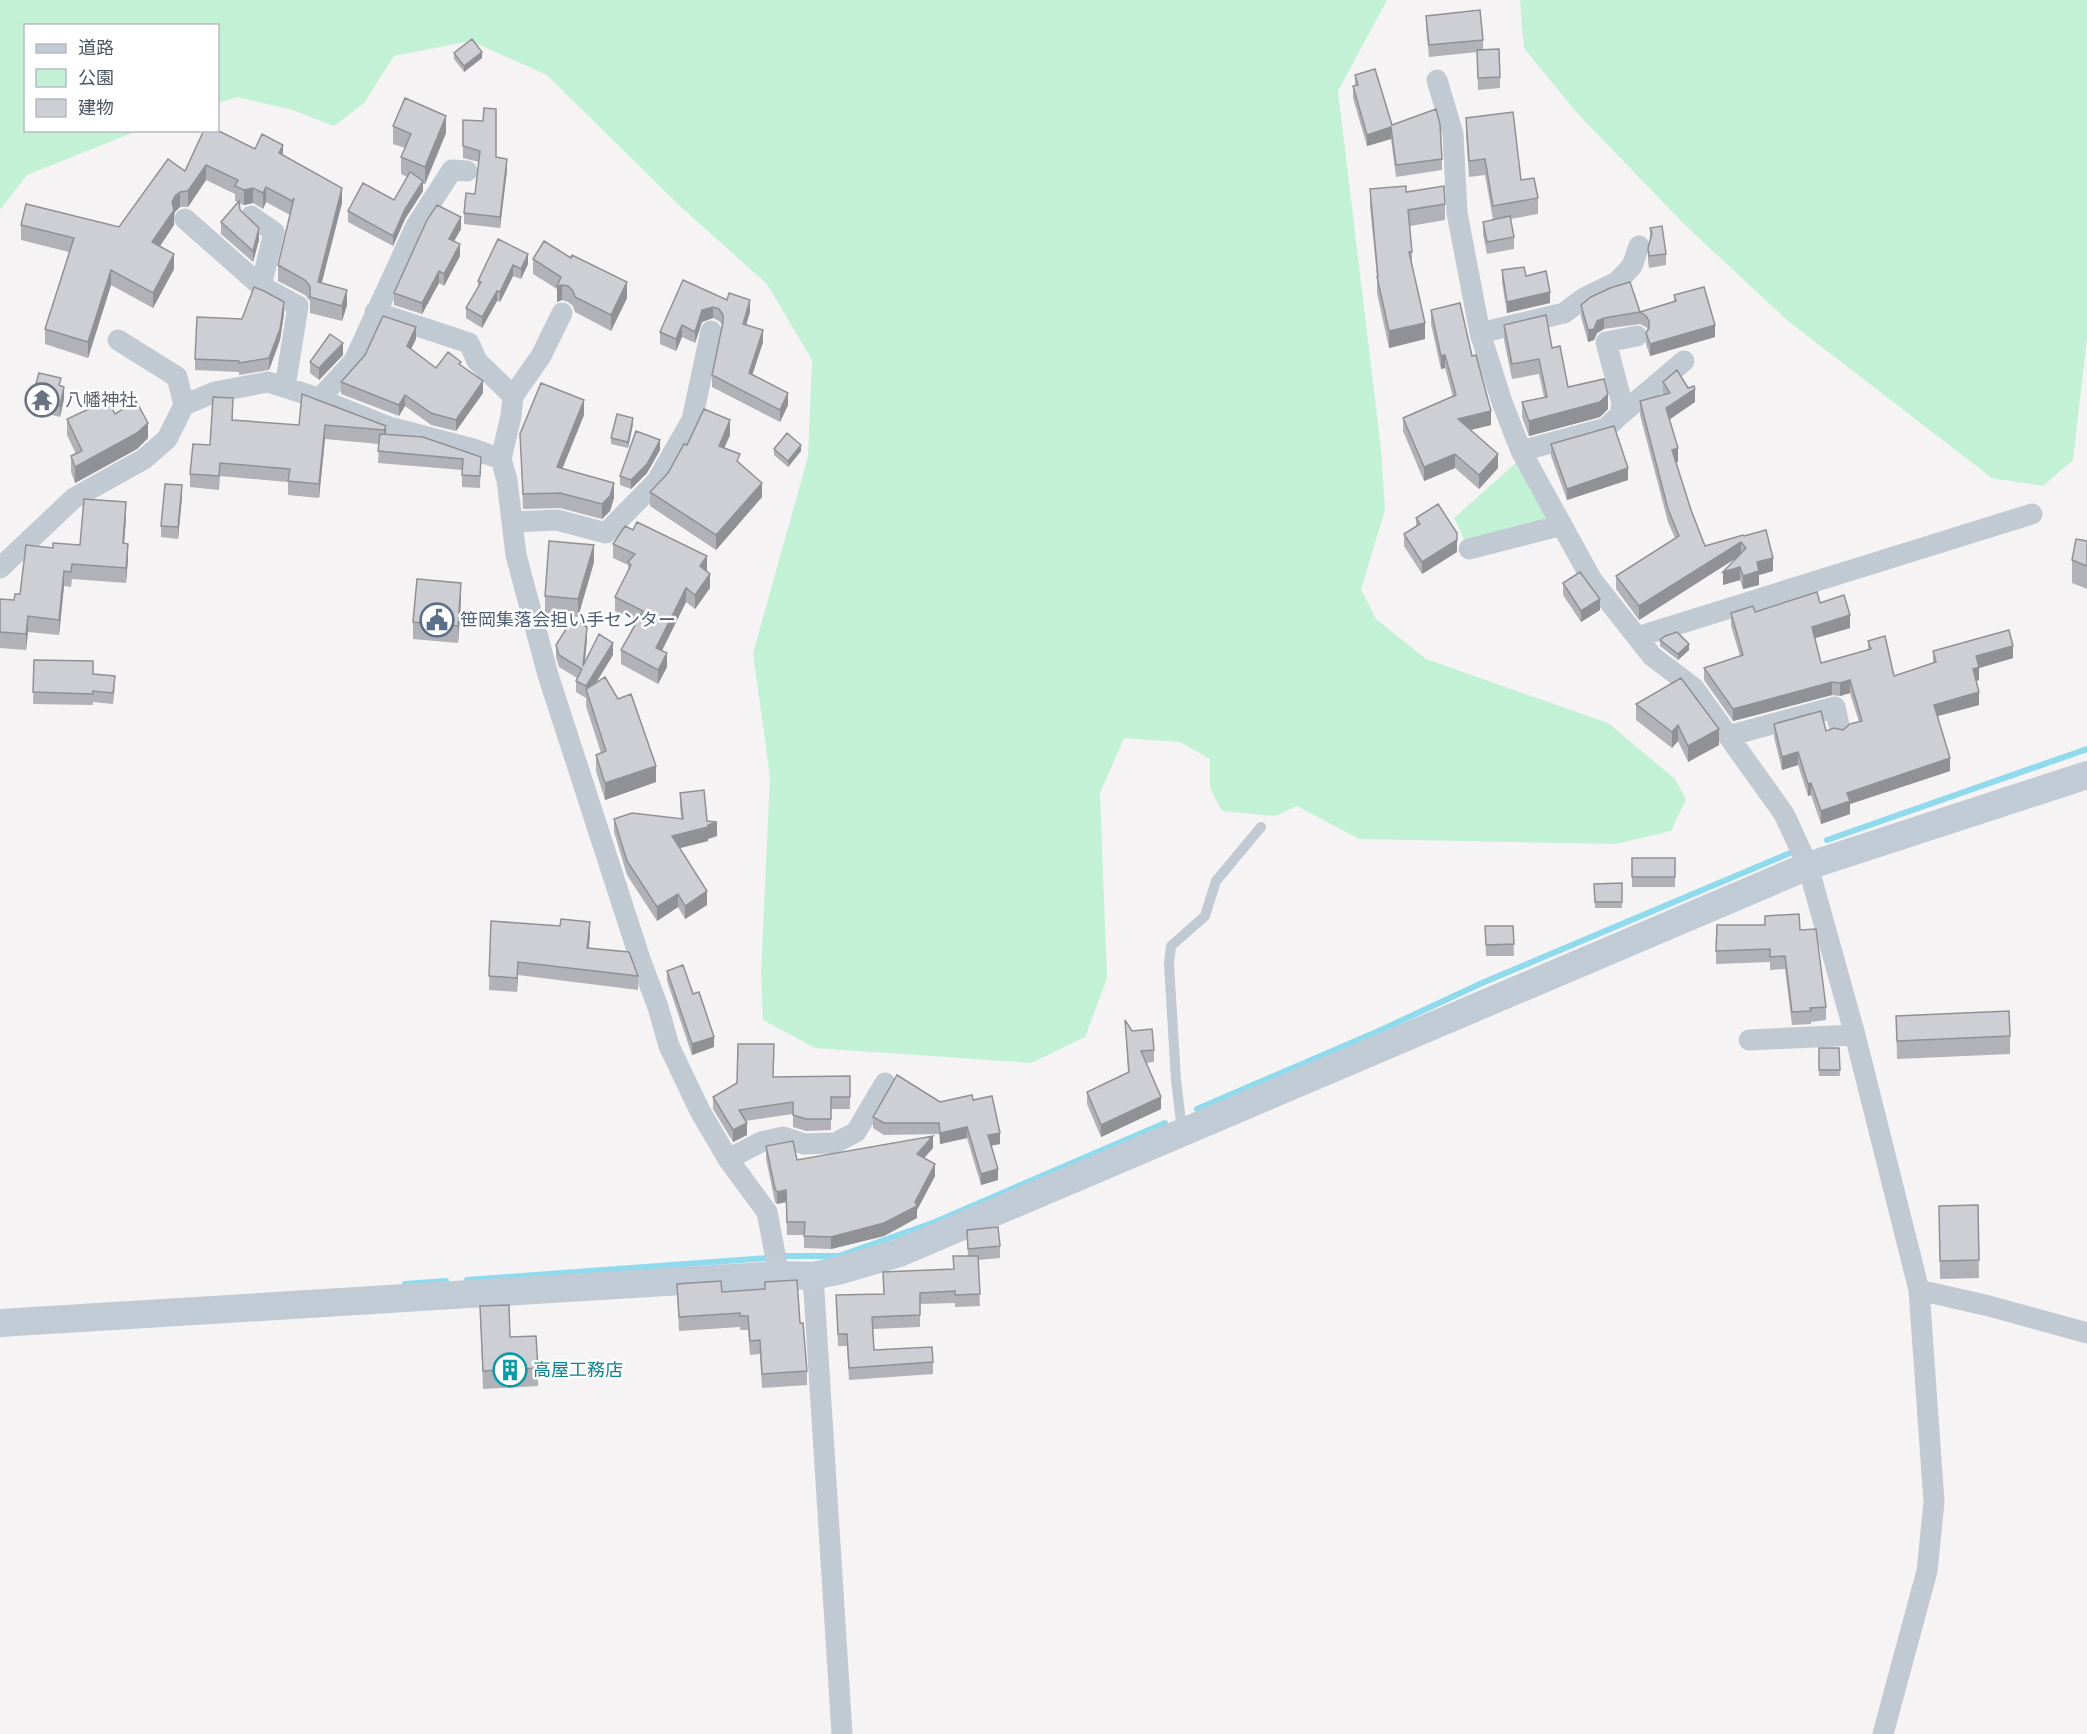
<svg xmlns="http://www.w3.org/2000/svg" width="2087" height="1734" viewBox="0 0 2087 1734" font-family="'Open Sans','Noto Sans JP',sans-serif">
<rect width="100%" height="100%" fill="#f5f3f3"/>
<path fill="#c3f1d5" d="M0,0H1387L1338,91L1381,449L1385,510L1361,589L1376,619L1426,659L1608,723L1675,779L1686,799L1671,831L1616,844L1359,839L1297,806L1275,816L1222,811L1210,788V759L1180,742L1124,738L1100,793L1107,978L1085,1037L1031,1063L815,1048L763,1020L761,972L770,777L753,653L808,457L812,360L767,284L681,207L547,75L471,41L394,56L364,103L334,126L293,110L237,97L218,103V26H26V130L137,131L27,175L0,210Z
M1520,0H2087V338L2073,460L2043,486L1992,478L1788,321L1686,226L1577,113L1524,48Z
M1517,462L1552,517L1465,541L1454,518Z"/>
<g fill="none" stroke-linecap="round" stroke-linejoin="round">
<path stroke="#90daee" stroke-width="6" d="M1827,840L2087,749
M1197,1109L1381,1030L1482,983L1790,853
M786,1256H839L935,1222L1165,1123
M467,1280L767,1258
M405,1284L446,1281"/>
<path stroke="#c1cad2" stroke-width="10" d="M1182,1130L1176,1080L1169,964L1171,946L1205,916L1216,881L1261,827"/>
<path stroke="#c1cad2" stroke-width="21" d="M1437,80L1453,134L1457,213L1480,333L1502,402L1521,451L1592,580L1652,656L1694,688L1784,814L1808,866L1855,1035L1919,1290L1934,1502L1927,1571L1883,1734
M251,216L274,232L261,286L298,306L285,387
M185,219L261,286
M375,312L469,343L477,361L513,396
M1480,333L1564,313L1584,298L1617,282L1632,266L1639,246
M118,340L177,377L184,405
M319,399L354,361L416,226L452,170L467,171
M1620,415L1684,361
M1521,451L1606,428L1620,415L1622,403L1606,342L1637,336
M501,459L511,416L513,396L541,356L562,313
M512,522L557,520L606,533L657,481L692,420L711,331
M1469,549L1562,525
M0,568L74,498L144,459L167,439L184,405L215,392L268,382L309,395L389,427L473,449L501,459L507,480L516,555L548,675L641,962L658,1007L669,1046L700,1111L728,1159L767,1212L779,1275
M1637,637L2032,514
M1728,736L1835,707L1840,730
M1749,1040L1855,1035
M728,1159L761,1142L783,1137L804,1144L835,1143L856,1132L885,1083
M813,1276L842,1734
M1919,1290L1989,1306L2087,1333"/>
<path stroke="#c1cbd6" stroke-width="28" d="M0,1323L779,1275L813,1276L841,1270L899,1253L1808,866L2087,775"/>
</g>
<path fill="#b0b2b7" d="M1426,16L1483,40V50L1500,77V88L1478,90L1477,52L1429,57L1426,27Z
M454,53L482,58L464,72L454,59Z
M1355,75L1392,125L1442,159V170L1396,177L1391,139L1367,146L1353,98V86H1355Z
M1466,118L1538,198V214L1510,219L1514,237V249L1487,254L1483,234V222L1493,220L1485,175L1469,177L1466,134Z
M463,120L507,170L500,228L464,224V213L475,194L479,162L463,158Z
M393,126L446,133L425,184H423V191L405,219L393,246L348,222V211L394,200L407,177L401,174V157L405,148L393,144Z
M255,149L283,156L342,203L321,283L347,305L342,321L310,313V301L305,295L278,281V265L290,215L266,202L263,209L253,203L244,205L239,203L240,210L259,240L253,262L221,234V222L238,202L235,201V194L206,180L188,207H180L175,211L174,225L160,246L174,269L153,308L111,285L88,358L45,344V329L69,252L21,240V225L119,227L185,171Z
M1370,189L1445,204V220L1410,226L1412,252V265L1425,339L1389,348L1377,293V277L1370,206Z
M1650,228L1666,254V265L1649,268L1648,260V248L1650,240Z
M461,229L454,241L460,256L444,286L439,283L422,314L394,305V293Z
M498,239L528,264L521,279L513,276L500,302L497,301L482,328L466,318V308L478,288V281Z
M533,259L627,298L611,331L575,312L573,306L568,302L562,300L557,302V289L533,274Z
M1502,270L1526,276L1550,303L1507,313L1502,282Z
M683,280L750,312L746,325L763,342L752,375L788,405L780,422L712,387V375L723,326L719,321L713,318L702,322L695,343L682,337L676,351L660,344V332Z
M1674,295L1715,337L1650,356L1646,344V333L1648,330L1646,327L1640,324V312L1674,301Z
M1581,305L1640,312V324L1604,329L1597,333L1594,340L1588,342L1581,317Z
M1431,310L1472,356L1491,425L1470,430L1498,468L1479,489L1455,468L1424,481L1403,431V418L1453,397L1445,368L1441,369L1431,324Z
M284,314L280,340L269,370L239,375V372L195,370V359L242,319Z
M1504,325L1552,348L1568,387L1608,409L1600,417L1529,436L1522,417V402L1544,397L1539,374L1512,379L1504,340Z
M416,339L411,349L436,368L461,365L483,393L456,431L431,425L405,406L399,416L341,394V382Z
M343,355L319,380L310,373V362Z
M1663,382L1695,402L1669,419L1678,462H1676L1691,510L1705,546L1743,535L1773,571L1759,575V585L1743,589L1740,580L1723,585L1736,558L1639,620L1616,589V576L1675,538L1668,522L1640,415V401L1663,395Z
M61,386L64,399L60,417L32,410V398Z
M233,412V420L299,425L386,426V435L481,457L480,488L462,487V470L378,463L379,444L325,439L319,498L288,495V482L220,476L219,490L190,487V474Z
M115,414L148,438L137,449L75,483L71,472V456L76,454L67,435V419Z
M584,415L562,468L614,498L610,511L602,519L560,508L523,509L520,434Z
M633,424L628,448L611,444V438Z
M730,435L724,448L740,463L762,497L716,550L650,506V492L668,473L687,445Z
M1551,444L1628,480L1567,500L1551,456Z
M774,449L801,451L788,467L774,455Z
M660,450L647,473L631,489L620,485V476Z
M182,497L178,539L161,537V526Z
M126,518L124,543L128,559L126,583L72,579L71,587L64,586L59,635L28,632L26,650L0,648V599L14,600L80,545Z
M1416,518L1457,552L1422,574L1404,546V534L1416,526Z
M2087,541V589L2072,583V560Z
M613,544L707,570V571L710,588L695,609L686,602L662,651L667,667L658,684L621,664V650L636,622L615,611V597L628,572V565L613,558Z
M594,562L578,617L545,614V596Z
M1563,583L1600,610L1581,622L1563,595Z
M461,600L458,643L413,639V622Z
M1820,603L1850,628L1815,638L1821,663L1868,650V641L1894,676L1933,663V651L2013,658L1979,668V680L1976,681L1979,705L1938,716L1950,771L1850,804V814L1821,824L1811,795L1808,796L1798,765L1782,770L1774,737V724L1826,731L1843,730L1859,722L1850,693L1840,696L1832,695L1733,721L1704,680V668L1740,656L1731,626V613L1755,612Z
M587,639L585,663L613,655L595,683L656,782L605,800L596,771V755L601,753L586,706V698L576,692V681L577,678L559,667L556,657V645Z
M1660,640L1689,650L1678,660L1660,646Z
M34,660L93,674L115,687L113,704L93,702V705L33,704Z
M1636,704L1719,745L1688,762L1678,741L1672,748L1636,720Z
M680,793L707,821L717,836L708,839V841L680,848L707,905L685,919L678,907L657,921L627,875L614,832V819L681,818L680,806Z
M1632,858H1675V887H1632Z
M1622,883V908H1595L1594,884Z
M491,921L590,935L589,948L638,976V990L518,975L517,992L489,990Z
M1485,926H1513L1514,956H1486Z
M1800,930L1826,1007V1020L1811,1022V1024L1792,1025L1785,969L1770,970V962L1716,964V951Z
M667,971L693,994L714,1047L692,1055L667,981Z
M1896,1016L2010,1036V1054L1897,1059Z
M1125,1020L1132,1031L1154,1050V1062L1146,1063L1161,1109L1101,1137L1087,1104V1092L1128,1073Z
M1819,1048H1839L1840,1076H1819Z
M774,1077L850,1097V1109H831V1130L806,1131L793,1127V1114L745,1121L747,1135L733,1142L713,1109V1097Z
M973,1100L1000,1144L991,1146L998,1180L981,1185L967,1138L940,1144L939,1134L884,1135L873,1128V1117L940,1102Z
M766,1146L797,1160L933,1148L924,1158L935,1176L917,1210V1218L884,1236L831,1249L804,1248V1235H787L786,1202L777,1204L775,1202L766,1159Z
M1978,1205L1979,1278L1940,1279L1939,1206Z
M967,1230L1000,1246V1258L978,1260L980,1306L955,1307V1303L920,1304V1327L873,1329L874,1350L933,1362V1374L849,1380L847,1346H838L836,1295L884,1294L883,1272L953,1269L968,1256Z
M677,1284L722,1292L800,1323L807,1371V1385L762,1388L760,1354L750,1355L748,1330H740V1327L679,1331Z
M480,1306L510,1337L538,1368V1386L483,1389Z"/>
<path fill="#909195" d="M482,52V58L464,72V66Z
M446,116V133L425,184V167Z
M1391,127V139L1367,146V135Z
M283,145V160L279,153Z
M507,159V170L500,228V217Z
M206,165V180L188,207V191Z
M423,181V191L405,219L393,246V236L405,209Z
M266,187V202L263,209V193Z
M253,188V203L244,205V190Z
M342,188V203L318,298V282Z
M180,192V207L174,213V225L152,258V242L175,196Z
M461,217V229L449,250V239Z
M259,228V240L253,262V251Z
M460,244V256L444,286V274Z
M174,254V269L153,308V293Z
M528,254V264L521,279V269Z
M513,265V276L500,302V292Z
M111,270V285L88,358V342Z
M439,271V283L422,314V303Z
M627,282V298L611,331V315Z
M562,285V300L557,302V286Z
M347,290V305L342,321V306Z
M497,291V301L482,328V317Z
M1550,292V303L1507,313V302Z
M750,300V312L743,335V324Z
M284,302V314L280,340L269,370V358Z
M713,307V318L702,322L695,343V332L702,310Z
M1604,318V329L1597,333L1594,340L1588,342V330L1597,321Z
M1425,323V339L1389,348V331Z
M682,325V337L676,351V339Z
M1715,325V337L1650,356V344Z
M416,327V339L407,357V346Z
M763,330V342L749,385V373Z
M343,343V355L319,380V368Z
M1445,355V368L1441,369V356Z
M483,381V393L456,431V420Z
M64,387V399L60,417V405Z
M1695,389V402L1666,422V408Z
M788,393V405L780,422V410Z
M1608,394V409L1600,417L1529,436V421Z
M405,395V406L399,416V405Z
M584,400V415L557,482V467Z
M1491,411V425L1458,433V419Z
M633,418V424L628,448V442Z
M730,420V435L719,460V446Z
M148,423V438L137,449L75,483V467Z
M325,425V439L319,498V484Z
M386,426V440L384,444V430Z
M660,440V450L647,473L631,489V480Z
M801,445V451L788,467V461Z
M1678,448V462L1672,463V450Z
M1455,454V468L1424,481V467Z
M1498,454V468L1479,489V475Z
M1628,468V480L1567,500V489Z
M614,483V498L610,511L602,519V504Z
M762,483V497L716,550V535Z
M182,485V497L178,539V527Z
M126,502V518L123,559V543Z
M1457,533V552L1422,574V562Z
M1741,542V555L1639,620V606Z
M128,544V559L126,583V568Z
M594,545V562L578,617V599Z
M707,556V570L700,580V566Z
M1773,558V571L1759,575V585L1743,589V576L1757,562Z
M1740,567V580L1723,585V572Z
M64,571V586L59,635V620Z
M710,574V588L695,609V595Z
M461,583V600L458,643V626Z
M686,588V602L656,662V648Z
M1600,599V610L1581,622V611Z
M1850,615V628L1812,639V627Z
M28,616V632L26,650V634Z
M587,627V639L583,677V666Z
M613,643V655L588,696L586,691V686Z
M1689,644V650L1678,660V654Z
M2013,646V658L1979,668V680L1973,682V669L1976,656Z
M667,653V667L658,684V670Z
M1850,680V693L1840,696V683Z
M1832,682V695L1733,721V709Z
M1979,692V705L1934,717V705Z
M1678,725V741L1672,748V732Z
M1719,729V745L1688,762V746Z
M1798,752V765L1782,770V757Z
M1950,758V771L1850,804V814L1821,824V811L1847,793Z
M656,766V782L605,800V783Z
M1811,783V795L1808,796V784Z
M717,822V836L708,839V841L672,850V836Z
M707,891V905L685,919V906Z
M678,894V907L657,921V907Z
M590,922V935L587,961V948Z
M518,962V975L517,992V978Z
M714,1037V1047L692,1055V1044Z
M1161,1097V1109L1101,1137V1125Z
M747,1123V1135L733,1142V1130Z
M967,1127V1138L940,1144V1133Z
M1000,1133V1144L988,1146V1135Z
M933,1136V1148L917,1166V1154Z
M935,1164V1176L917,1210V1218L884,1236L831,1249V1237L915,1202Z
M998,1169V1180L981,1185V1174Z
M786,1190V1202L777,1204V1192Z"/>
<path fill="#cdcfd5" stroke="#909195" stroke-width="1.5" d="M1480,10L1483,40L1429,45L1426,16Z
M472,39L482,52L464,66L454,53Z
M1499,49L1500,77L1478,78L1477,50Z
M1375,69L1392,125L1436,109L1440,124L1442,159L1396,165L1391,127L1367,135L1353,86L1358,85L1355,75Z
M405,98L446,116L425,167L401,157L411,134L393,126Z
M484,108L496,109V157L507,159L500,217L464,213L466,193L475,194L480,151L463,146V120L483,121Z
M1513,112L1521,180L1534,178L1538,198L1493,206L1485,159L1469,161L1466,118Z
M204,130H217L255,149L262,134L283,145L279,153L342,188L318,282L347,290L342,306L310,297V286L305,280L278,265L294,198L292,201L266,187L263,193L253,188L244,190L235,186L238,180L206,165L188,191L180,192L175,196L172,202L174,210L152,242L174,254L153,293L111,270L88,342L45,329L74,238L21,225L26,204L119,227L168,159L185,171Z
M410,172L423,181L405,209L393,236L348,211L363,183L394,200Z
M1406,186V192L1444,186L1445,204L1408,210L1412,252H1409L1425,323L1389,331L1377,277H1378L1370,189Z
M239,201L240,210L259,228L253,251L221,222Z
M437,205L461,217L449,239L460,244L444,274L439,271L422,303L394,293L427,220Z
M1510,216L1514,237L1487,242L1483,222Z
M1662,226L1666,254L1649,256L1648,248L1652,233L1650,228Z
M498,239L528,254L521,269L513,265L500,292L497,291L482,317L466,308L481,282L478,281Z
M544,241L571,258L572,255L627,282L611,315L575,297L573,291L568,286L562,285L557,286L561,277L533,259Z
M1524,267L1526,276L1546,271L1550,292L1507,302L1502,270Z
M683,280L727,300L729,293L750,300L743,324L763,330L749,373L788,393L780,410L712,375L723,322V315L719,309L713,307L702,310L695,332L682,325L676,339L660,332Z
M1630,282L1640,312L1604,318L1597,321L1594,329L1588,330L1581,305L1591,297L1610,288Z
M254,287L264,291L284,302L280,329L269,358L239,363V361L195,359L197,317L242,319Z
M1704,287L1715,325L1650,344L1646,333L1649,328V321L1646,316L1640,312L1676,301L1674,295Z
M1460,303L1472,356L1476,355L1491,411L1458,419L1498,454L1479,475L1455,454L1424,467L1403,418L1456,395L1445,355L1441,356L1431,310Z
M1546,315L1552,348L1560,346L1568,387L1604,379L1608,394L1600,402L1529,421L1522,402L1547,397L1539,359L1512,364L1504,325Z
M383,316L416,327L407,346L436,368L448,352L461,362L459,364L483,381L456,420L431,413L405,395L399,405L341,382L365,355Z
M330,334L343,343L319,368L310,362Z
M1677,370L1688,388L1694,386L1695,389L1666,408L1678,448L1672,450L1691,510L1705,546L1743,535L1744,536L1766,530L1773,558L1757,562L1759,571L1743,576L1740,567L1723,572L1746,548L1741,542L1639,606L1616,576L1679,536L1668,509L1640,401L1670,393L1663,382Z
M39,373L61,378L59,385L64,387L60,405L32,398Z
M541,383L584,400L557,467L614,483L610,496L602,504L560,493L523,494L520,434Z
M302,394L386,426L384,430L325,425L319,484L288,481L290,469L220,463L219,476L190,474L193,444L210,445L213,397L233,398L232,420L299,425Z
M108,400L115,414L136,401L148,423L137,433L75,467L71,456L82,451L67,419Z
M704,409L730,420L719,446L740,454L737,461L762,483L716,535L650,492L668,473L684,444L687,445Z
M617,414L633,418L628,442L611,438Z
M1614,426L1628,468L1567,489L1551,444Z
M636,431L660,440L647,464L631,480L620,476Z
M787,433L801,445L788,461L774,449Z
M380,434L423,437L481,457L480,476L462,475L463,459L378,451Z
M165,484L182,485L178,527L161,526Z
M84,499L126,502L123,543L128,544L126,568L72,564L71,572L64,571L59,620L28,616L26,634L0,632V599L14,600L15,594H20L26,545L53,548V543L80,545Z
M1438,504L1457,533V540L1422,562L1404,534L1420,524L1416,518Z
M637,522L707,556L700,566L710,574L695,595L686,588L656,648L667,653L658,670L621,650L643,611L615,597L631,565L628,562L635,554L613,544L625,526L633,530Z
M2076,539L2087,541V566L2072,560Z
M549,541L594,545L578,599L545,596Z
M1580,572L1600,599L1581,611L1563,583Z
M417,579L461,583L458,626L413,622Z
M1817,592L1820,603L1844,595L1850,615L1812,627L1821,663L1871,649L1868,641L1885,636L1894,676L1936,662L1933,651L2009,630L2013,646L1976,656L1979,667L1973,669L1979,692L1934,705L1950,758L1847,793L1850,801L1821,811L1811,783L1808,784L1798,752L1782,757L1774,724L1821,711L1826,731L1834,728L1843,730L1850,724L1862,721L1850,680L1840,683L1832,682L1733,709L1704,668L1743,655L1731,613L1753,606L1755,612Z
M573,618L587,627L583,666L599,634L613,643L586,686L576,681L582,669L559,655L556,645Z
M1677,632L1689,644L1678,654L1660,640L1665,636Z
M34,660L93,661V674L115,676L113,693L93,691V694L33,692Z
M605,677L618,699L631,694L656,766L605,783L596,755L606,751L586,689Z
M1681,678L1719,729L1688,746L1678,725L1672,732L1636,704Z
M704,790L707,821L717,822L708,825V827L672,836L707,891L685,906L678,894L657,907L627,861L614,819L632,813L683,819L680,793Z
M1632,858H1675V877H1632Z
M1622,883V902H1595L1594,884Z
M1799,914L1800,930L1816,929L1826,1007L1810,1008L1811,1011L1792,1012L1785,956L1770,957V949L1716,951L1717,925H1765V916Z
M561,919L590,922L587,948L629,952L638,976L518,962L517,978L489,976L491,921L560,926Z
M1485,926H1513L1514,944L1486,945Z
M683,965L693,994L699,992L714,1037L692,1044L667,971Z
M2009,1011L2010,1036L1897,1041L1896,1016Z
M1125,1020L1132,1031L1152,1029L1154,1050L1141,1051L1161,1097L1101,1125L1087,1092L1129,1072Z
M738,1044H774L773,1077L850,1076V1097H831V1119H806L793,1115V1102L739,1110L747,1123L733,1130L713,1097L737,1083Z
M1819,1048H1839L1840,1070H1819Z
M897,1075L940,1102L972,1095L973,1100L992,1096L1000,1133L988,1135L998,1169L981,1174L967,1127L940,1133L939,1123H884L873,1117Z
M933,1136L917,1154L935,1164L915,1202L917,1206L884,1223L831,1237L804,1236L805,1222H787L786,1190L777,1192L775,1189L766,1146L793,1141L797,1160Z
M1978,1205L1979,1260L1940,1261L1939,1206Z
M998,1227L1000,1246L968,1249L967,1230Z
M953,1256H978L980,1294L955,1295V1291L920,1293V1315L872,1317L874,1350L932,1347L933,1362L849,1368L847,1334H838L836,1295L884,1294L883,1272L954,1269Z
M797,1280L800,1323H803L807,1371L762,1374L760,1340L750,1341L748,1316H740V1313L679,1317L677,1284L721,1281L722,1292L765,1289V1282Z
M509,1305L510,1337L536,1336L538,1368L483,1371L480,1306Z"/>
<defs>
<g id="temple-ring" transform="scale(1.725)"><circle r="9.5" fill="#fff" stroke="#6b7280" stroke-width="1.5"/><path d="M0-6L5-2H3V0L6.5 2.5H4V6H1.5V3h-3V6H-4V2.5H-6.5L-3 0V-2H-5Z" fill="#6b7280"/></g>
<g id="civic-ring" transform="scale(1.725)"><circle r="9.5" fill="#fff" stroke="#5c6f8a" stroke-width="1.5"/><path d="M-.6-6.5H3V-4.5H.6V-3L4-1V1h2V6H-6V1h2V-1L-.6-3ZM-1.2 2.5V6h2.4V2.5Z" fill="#5c6f8a"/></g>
<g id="building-ring" transform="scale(1.725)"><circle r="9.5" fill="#fff" stroke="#0f9aa8" stroke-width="1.5"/><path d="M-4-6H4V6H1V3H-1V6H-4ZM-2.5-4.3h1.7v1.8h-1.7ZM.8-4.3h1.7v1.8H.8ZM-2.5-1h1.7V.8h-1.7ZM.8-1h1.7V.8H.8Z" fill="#0f9aa8"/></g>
</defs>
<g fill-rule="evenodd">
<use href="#temple-ring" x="42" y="400"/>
<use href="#civic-ring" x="437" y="620"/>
<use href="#building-ring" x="510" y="1370"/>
</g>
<g text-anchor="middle" stroke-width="5" stroke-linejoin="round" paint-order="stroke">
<g font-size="18" fill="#5b616d" stroke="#fff" text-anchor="start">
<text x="65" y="406">八幡神社</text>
</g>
<g font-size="18" fill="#4e5e75" stroke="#fff" text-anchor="start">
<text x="460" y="626">笹岡集落会担い手センター</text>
</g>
<g font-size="18" fill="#0d838f" stroke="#fff" text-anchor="start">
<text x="533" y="1376">高屋工務店</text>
</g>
</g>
<rect x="24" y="24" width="195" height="108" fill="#ffffff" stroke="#b7bbc0" stroke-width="1.5"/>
<rect x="36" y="44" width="30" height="9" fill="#c1cbd6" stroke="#b7bbc0" stroke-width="1.5"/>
<text x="78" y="54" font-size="18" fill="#4a5661">道路</text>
<rect x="36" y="69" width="30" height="18" fill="#c3f1d5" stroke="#b7bbc0" stroke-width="1.5"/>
<text x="78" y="84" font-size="18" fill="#4a5661">公園</text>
<rect x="36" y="99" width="30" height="18" fill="#cdcfd5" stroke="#b7bbc0" stroke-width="1.5"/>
<text x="78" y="114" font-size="18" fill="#4a5661">建物</text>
</svg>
